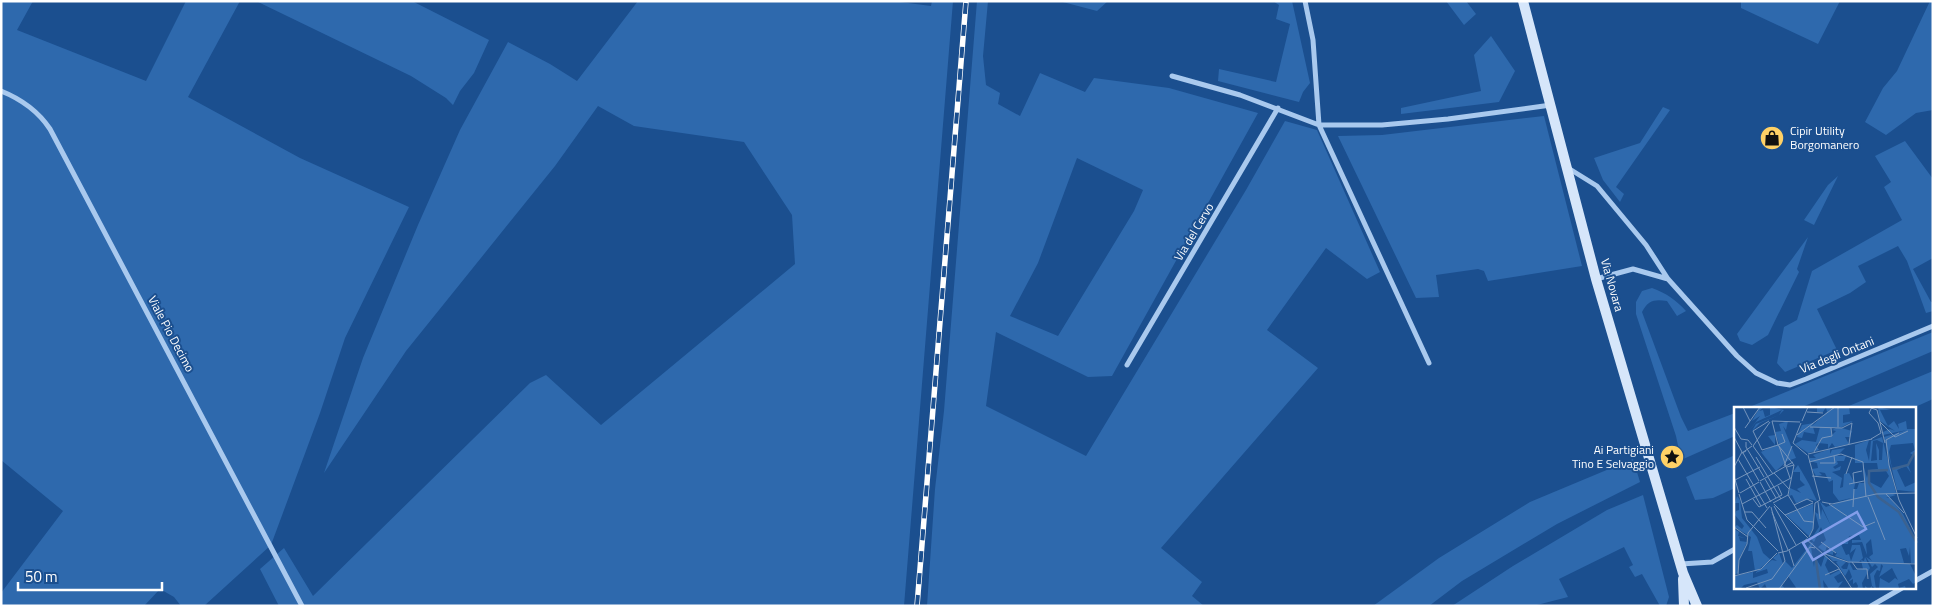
<svg xmlns="http://www.w3.org/2000/svg" width="1934" height="607" viewBox="0 0 1934 607" font-family="'Titillium Web',sans-serif">
<rect width="100%" height="100%" fill="#1b4f8f"/>
<path fill="#2e69ad" fill-rule="evenodd" d="M1,1H33L17,30L146,81L186,1H240L188,97L300,158L409,207L345,338L320,413L271,545L204,606H181L174,597L160,589L144,606H1V593L63,511L1,460Z
M256,1H412L489,40L474,73L460,91L453,105L446,98L411,76Z
M638,1H893L931,6L932,1H953L904,606H279L260,569L284,548L313,596L530,383L546,375L601,425L795,264L792,215L744,142L634,126L598,106L555,166L406,351L324,473L363,358L418,225L460,130L508,42L550,64L577,81Z
M977,1H988L983,56L986,85L1000,93L998,104L1020,116L1040,73L1085,92L1094,78L1169,88L1258,113L1112,376L1088,377L996,332L986,406L1086,456L1246,190L1285,121L1317,130L1380,272L1367,279L1326,248L1267,330L1318,368L1161,548L1202,582L1192,596L1204,606H927L935,489L944,411ZM1077,158L1143,190L1134,211L1058,336L1010,316L1038,263Z
M1059,1H1108L1097,11Z
M1273,1H1292L1310,83L1303,92L1299,102L1218,81L1219,69L1276,82L1290,24L1276,19L1279,5Z
M1446,1H1466L1476,14L1464,25Z
M1741,1H1840L1818,44L1741,8Z
M1930,1H1933V110L1916,113L1886,135L1865,122L1883,88L1897,71Z
M1491,36L1515,71L1499,102L1401,114V108L1481,91L1474,55Z
M1663,107L1670,110L1616,187L1624,194L1620,202L1603,180L1594,158L1640,143Z
M1544,116L1582,266L1488,281L1484,271L1478,269L1436,275L1439,297L1416,298L1338,136L1382,135Z
M1905,141L1933,179V258L1913,269L1931,302H1933V311L1926,313L1907,261L1898,246L1858,266L1866,282L1850,293L1817,309L1837,350L1785,372L1777,363L1784,327L1797,320L1812,271L1902,220L1884,187L1891,182L1875,156Z
M1838,176L1814,225L1804,220L1828,185Z
M1808,237L1797,269L1799,272L1768,335L1752,345L1740,341L1737,334Z
M1652,288C1666,293 1676,300 1686,311L1677,316L1667,301C1655,299 1648,300 1642,312L1681,417L1688,431L1735,413V436L1681,460L1676,436L1636,314V302L1642,291Z
M1933,332V351L1800,408H1747Z
M1933,371V399L1913,408H1844Z
M1735,455V488L1713,498L1695,500L1686,477Z
M1633,459L1640,482L1557,524L1462,581L1429,606H1373L1439,558L1530,502Z
M1643,495L1669,597L1666,606H1660L1642,574L1635,577L1629,567L1633,565L1624,547L1559,579L1568,597L1533,606H1452L1513,566L1607,510Z"/>
<g fill="none" stroke-linecap="round" stroke-linejoin="round">
<path stroke="#a9c9ee" stroke-width="5" d="M1305,1L1313,40L1319,125L1429,363
M1172,76L1240,95L1319,125H1382L1448,119L1551,105
M1,91C21,99 38,111 50,129L302,606
M1568,168L1597,186L1646,245L1668,279L1737,356L1756,373L1777,383L1790,385L1806,379L1933,326
M1596,279L1633,269L1668,279
M1127,365L1278,108
M1681,564L1712,562L1735,549
M1915,581L1933,571
M1871,606L1902,588"/>
<path stroke="#d6e6fa" stroke-width="10" d="M1523,1L1596,279L1683,573L1697,606
M1683,579L1684,606"/>
<g stroke="#fff" stroke-width="5.5">
<path id="rail" d="M917,606L966,1"/>
</g>
<use href="#rail" stroke="#1b4f8f" stroke-width="4" stroke-dasharray="11" stroke-linecap="butt"/>
</g>
<defs>
<g id="shop-disc" transform="scale(1.25)"><circle r="9.5" fill="#ffd166" stroke="#1b4f8f"/><path d="M-5-2.5h2.3a2.7 3.5 0 0 1 5.4 0H5L5.5 6h-11ZM-1.5-2.5h3a1.5 2.3 0 0 0-3 0Z" fill="#111"/></g>
<g id="sight-disc" transform="scale(1.25)"><circle r="9.5" fill="#ffd166" stroke="#1b4f8f"/><path d="M0-6L1.8-2.2L6-1.7L2.9 1.2L3.7 5.4L0 3.3L-3.7 5.4L-2.9 1.2L-6-1.7L-1.8-2.2Z" fill="#111"/></g>
</defs>
<g fill-rule="evenodd">
<use href="#shop-disc" x="1772" y="138"/>
<use href="#sight-disc" x="1672" y="457"/>
</g>
<g text-anchor="middle" stroke-width="4" stroke-linejoin="round" paint-order="stroke">
<g font-size="12" fill="#fff" stroke="#1b4f8f" text-anchor="start">
<text x="1790" y="135">Cipir Utility<tspan x="1790" dy="14">Borgomanero</tspan></text>
<text x="1654" y="454" text-anchor="end">Ai Partigiani<tspan x="1654" dy="14">Tino E Selvaggio</tspan></text>
</g>
<g font-size="12" fill="#fff" stroke="#1b4f8f">
<text transform="translate(1194 232) rotate(-59)" y="4">Via del Cervo</text>
<text transform="translate(1612 285) rotate(74)" y="4">Via Novara</text>
<text transform="translate(171 334) rotate(62)" y="4">Viale Pio Decimo</text>
<text transform="translate(1837 355) rotate(-22)" y="4">Via degli Ontani</text>
</g>
</g>
<g transform="translate(1734 407)">
<rect width="182" height="182" fill="#1b4f8f"/>
<path d="M26,0H30L25,4L29,3L31,10L36,8V0L50,3L45,8L26,16L18,24L22,17L45,8L48,3L22,15L15,24L26,9L18,14ZM83,0H115L116,7L109,8V16L119,14L108,20H104L97,21L98,28L102,24L98,23L104,20L118,24L116,30H111L115,37L101,40L98,36L94,42V37L84,36L82,38L85,43L74,46L61,37L68,33L82,35L86,20H79L81,27L70,25L68,31L63,30L68,18L80,16L78,19L93,5L92,0L89,5H83ZM144,0L157,3H146L154,19L160,14L165,22L164,17L172,14L173,22H182V44L179,48L176,46L181,43L179,36L157,38L155,45L158,62L174,58L175,53L179,49L174,58L177,66L172,59L163,63L171,80L182,75V85L163,83L150,30L173,23L149,28V25L156,22L161,24L146,14ZM54,14L52,23L49,19L62,51L53,54L42,64L27,45L41,38L34,29L41,28V39L45,37L41,25L47,24L45,17ZM148,30L162,86L159,87L162,88L152,91H156L169,107L182,133V157L177,156L176,140L175,149L172,141L166,142L170,156L176,157L182,169V175L179,177L175,172L164,177L165,181L171,179L172,182H145L146,171L155,176L161,171L164,173L158,161L145,170L149,159L147,157L146,164L143,163L140,169L142,182L138,179V182H131V179L135,182L138,179L136,167L144,160L141,157L138,160L132,150L138,154L135,150L139,147L137,132L132,137L133,148L128,135L118,136V133H127L125,128L115,129L114,137H107L112,148L115,147L117,154L122,141L116,146L118,138H126L129,151L125,155H116L101,149L103,146L99,145V148L91,145L97,143L93,139L91,145L88,143L84,140L92,133L87,120L80,135L77,132L85,120L81,105L84,107L85,95L87,109L88,102L97,119L86,95L92,100L117,91L105,94L99,86V73L95,75L91,66L85,65L88,68L82,69L78,62L84,61L83,56L76,54V51H82L79,48L96,42V47L98,43L111,41L103,49H112L110,54H103L104,57L99,60L101,62L107,59L106,63L98,65L108,71L106,81L109,80L110,67L115,66L121,77L120,82H123L125,76H131L129,57L133,71L135,63L144,62L143,56H121V38L135,33L132,43L135,54L137,34ZM143,33L149,36L148,53H145V43L142,36L143,53L137,54L139,34ZM152,64L155,69L147,81L134,74L136,65ZM64,58L75,77L83,94L76,92L62,96L58,88L55,89L56,81L67,86L63,82L71,78L66,73V65H59ZM3,89L6,93L8,111L23,130L29,146L37,153L24,163L21,164L18,144H14L17,130L0,120L3,118L8,122L10,119L1,108L2,104L5,103V96H1ZM79,97V121L75,129L52,108ZM0,122L5,125L4,129L11,131L5,130L6,134L13,135L5,152L4,166L0,168ZM78,135L82,140L79,137L77,140L80,160L81,150L87,160L91,148L94,151L91,158L96,168L106,163L107,166L100,170L104,176L109,174L104,181L108,182H95L89,173L90,182H63L54,169L48,178L51,182H33L31,177L26,182L23,175L10,178L7,181L10,182H0V169L19,165V171L34,166L33,162L21,166L38,153L43,154L39,151L45,146L49,157L51,154L58,161ZM92,147L112,155L107,160L109,162H113L115,155L119,163L129,162L127,153L130,154L131,150L136,161L128,176L129,182H123L124,179L122,175L119,177V172L114,175L118,170L115,162L111,169L102,155L104,154H99Z" fill="#2e69ad" fill-rule="evenodd"/>
<path fill="none" stroke="#3c6290" stroke-width="2.5" d="M158,62L174,58L181,45M154,63L135,64V76L144,90L165,105L183,136M82,153L86,182"/>
<path fill="none" stroke="#7695bc" stroke-width="1" d="M9,0L16,14M104,0V20M137,1L143,3L151,36M73,5L89,6M38,14L44,38M38,14L66,15M68,14L74,0M146,15L161,30L174,24M67,16L59,36L73,48M0,20L7,32L14,33L18,38M76,20L108,21L118,16L115,37M11,21L26,0M165,26L152,33L155,58L165,93L183,131M63,28L101,0M0,30L8,45M137,32L147,26L144,16L135,6L138,0M12,35V40L30,70M44,38L60,58L53,60M44,38L51,35L48,27M19,39L39,67M19,39L36,15M45,39L56,71M28,43L19,24L35,14M28,43L44,38M12,44L8,46L18,39M80,45L88,31L98,29L97,21M9,46L25,74M74,47L138,32M74,48L86,93L81,96M22,50L47,92M4,52L33,101M75,55L107,47L129,55L132,90M86,56H101L100,49M60,58L54,88L70,114L79,115M50,59L58,39M0,60L8,45M40,66L55,82M112,67L118,50M0,69L5,86M78,69L97,71M12,72L27,99M31,72L42,91M1,73L26,60M26,74L59,55M26,75L37,95M120,76L119,66L128,64M115,77L130,74M6,86L25,75M5,87L13,113L44,144M152,87L170,106M134,90L151,133M19,92L25,100L48,88L44,79M84,95L86,112M88,95L98,97L142,87L183,86M39,96L54,88M8,97L57,71M40,97L74,131M95,97L129,120L141,115M60,98L73,92L79,95M40,99L62,138M37,100L51,154L38,172M119,100L120,82M11,105H18L32,121M38,105L54,143M51,108L79,96M0,120L14,130M75,130L79,122L81,96M72,132L104,160L118,182M87,135L102,146M55,143L60,159M44,146L53,144L73,132M91,147L114,155L183,157M118,155L123,162H133L134,172M4,167L5,153L13,137L14,126L36,99M91,168L105,162M0,169L27,162L43,146M12,181L38,172M45,182L76,140L81,141"/>
<path fill="#839eea" fill-opacity="0.15" stroke="#839eea" stroke-width="2.5" d="M123,105L132,122L79,153L69,136Z"/>
<rect width="182" height="182" fill="none" stroke="#fff" stroke-width="2.5"/>
</g>
<rect width="1934" height="607" fill="none" stroke="#ffffff" stroke-width="5"/>
<path d="M18 582v8h144v-8" fill="none" stroke="#ffffff" stroke-width="2.5"/>
<text x="25" y="582" font-size="15" fill="#ffffff" stroke="#1b4f8f" stroke-width="4" paint-order="stroke">50 m</text>
</svg>
